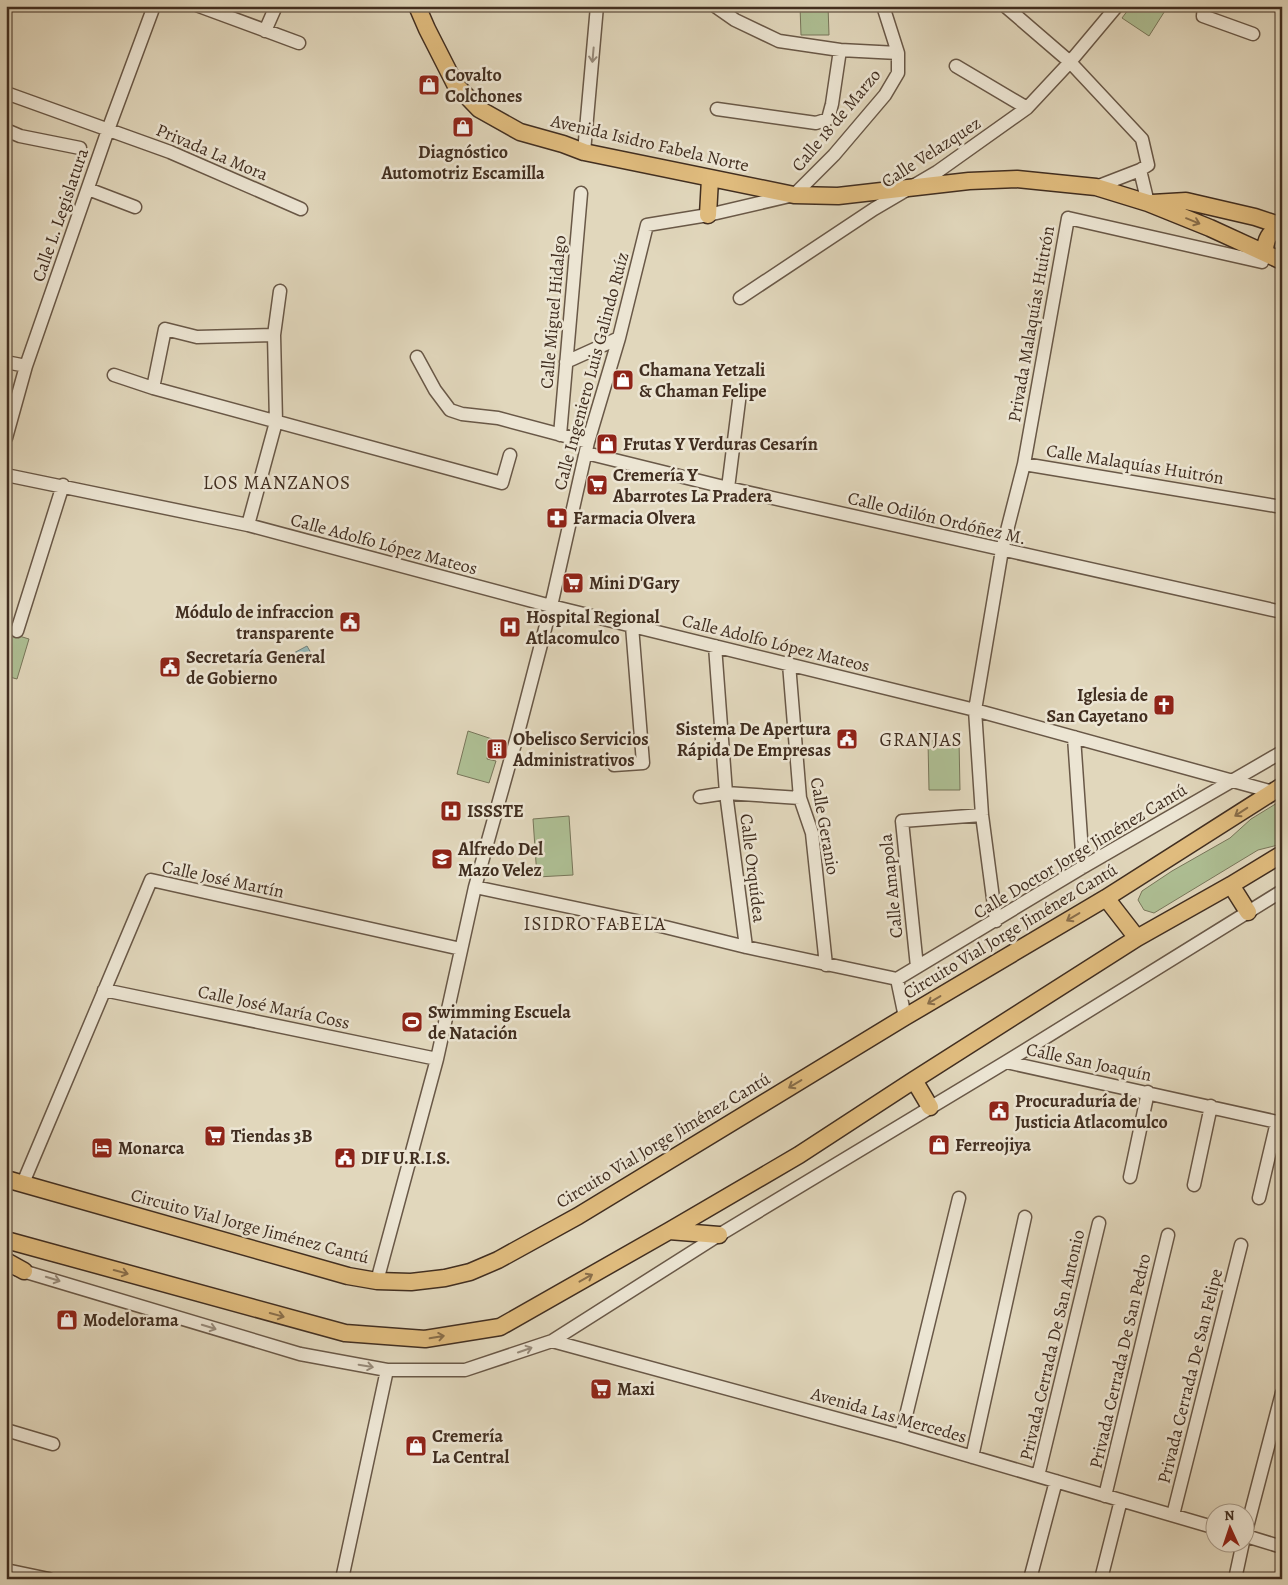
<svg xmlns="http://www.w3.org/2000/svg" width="1288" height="1585" viewBox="0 0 1288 1585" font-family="Alegreya,serif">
<rect width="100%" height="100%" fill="#e1d7bc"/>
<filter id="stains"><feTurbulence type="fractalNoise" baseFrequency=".004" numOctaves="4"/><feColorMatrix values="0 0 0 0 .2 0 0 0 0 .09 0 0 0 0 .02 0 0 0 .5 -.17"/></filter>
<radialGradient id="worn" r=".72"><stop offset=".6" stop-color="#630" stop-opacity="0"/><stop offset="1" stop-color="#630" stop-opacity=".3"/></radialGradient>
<path fill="#aebf94" stroke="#78765a" d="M800,6H828L829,35H801Z
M1131,6H1168L1149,36L1122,18Z
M6,632L29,639L17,679L6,676Z
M468,731L492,739L487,759L496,761L489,783L457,774Z
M959,740L960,790H929L928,741Z
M1282,800V844L1258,850L1154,913L1144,910L1138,900L1142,891L1172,871L1230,838L1251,819Z
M569,816L573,875L537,877L533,819Z"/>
<path fill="#95b8b7" stroke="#73817b" d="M307,646L311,653L292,663L288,656Z"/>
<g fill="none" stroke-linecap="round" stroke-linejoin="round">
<g stroke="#695847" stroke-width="15">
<path id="minor" d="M199,6L299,43
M715,6L735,20L779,41L840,50L898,53
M1005,6L1070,62L1142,139L1148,165L1140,170L1096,187
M1204,6L1203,16L1253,34
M265,31L276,6
M956,66L1027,108
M6,93L170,152L301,209
M717,109L816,123L828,119L832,104L840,50
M6,130L20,136L80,148
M584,152L597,6
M1140,170L1148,203
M88,189L135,207
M740,298L874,209L937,172L1027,108L1070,62L1117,6
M417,357L435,390L450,410L462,414L498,418L588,442
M6,362L26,366
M566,362L619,338
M114,375L153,388L502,483L510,455
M153,388L165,329L197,337L274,335
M560,435L581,193
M6,438L26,366L108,130L154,6
M586,453L728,488L1282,612
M1024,464L1282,507
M6,475L248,525L551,606L975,710L1273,792
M728,488L740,393
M248,525L276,422L274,335L280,291
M17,631L63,485
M715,646L726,793L746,947
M789,664L800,798L812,833L826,965
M1074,737L1083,867
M614,765L643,763L632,626
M700,797L726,793L800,798
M475,887L665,927L746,947L897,979
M996,921L982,815L975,710L1002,550L1024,464L1068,218L1262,262L1265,253
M917,967L902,821L982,815
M897,979L1083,867L1282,752
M897,979L905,1017
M104,990L437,1059
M1006,1062L1282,1123
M1130,1177L1148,1092
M23,1183L151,880L461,949
M1194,1185L1211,1106
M1259,1198L1277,1122
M16,1269L300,1354L387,1370H465L552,1341L719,1235L1006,1062L1282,891
M377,1281L437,1059L475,887L518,733L551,606L588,442L619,338L647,225L708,215L794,195L834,155L885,95L898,73V53L883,6
M552,1341L901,1436L1216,1528
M6,1430L53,1444
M901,1436L959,1198
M972,1457L1025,1217
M1038,1476L1099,1223
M1105,1496L1168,1235
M1173,1515L1241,1245
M1246,1531L1282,1393
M1246,1536L1282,1547
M6,1570L49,1579
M342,1579L387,1370
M1030,1579L1056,1481
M1101,1579L1121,1500
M1235,1579L1243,1542"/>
</g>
<g stroke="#412e20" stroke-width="19">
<path id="major" d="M417,6L427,29L455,84L479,109L520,132L563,144L584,152L794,195L838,196L969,181L1017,179L1096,187L1148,203L1210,228L1282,261
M1152,203L1186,201L1255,217L1282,226
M708,215L710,179
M1265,253C1265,239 1269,233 1281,226
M1231,885L1248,912
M1106,898L1137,938
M914,1080L930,1107
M6,1179L348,1276L377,1281L411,1282L445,1278L470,1272L498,1260L578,1216L905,1017L1106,898L1282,786
M669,1231L719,1235
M6,1240L345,1333L425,1339L500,1327L669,1231L799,1155L914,1080L1137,938L1231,885L1282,854
M6,1261L24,1271"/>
</g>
<use href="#minor" stroke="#ece5d3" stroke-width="12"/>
<use href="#major" stroke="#e0bc7e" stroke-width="16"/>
</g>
<defs><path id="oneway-shaft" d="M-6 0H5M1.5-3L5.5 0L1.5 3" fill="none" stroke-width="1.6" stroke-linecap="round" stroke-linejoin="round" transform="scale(1.25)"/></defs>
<g stroke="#968a7a">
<use href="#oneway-shaft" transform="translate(593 55) rotate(95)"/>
<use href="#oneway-shaft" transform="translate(53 1279) rotate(17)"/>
<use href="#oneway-shaft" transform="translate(209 1327) rotate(17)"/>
<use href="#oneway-shaft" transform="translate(525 1350) rotate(-19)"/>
<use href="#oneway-shaft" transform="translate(366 1366) rotate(10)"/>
</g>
<g stroke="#896e4a">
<use href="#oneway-shaft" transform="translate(1193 221) rotate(22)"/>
<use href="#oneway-shaft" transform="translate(1241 812) rotate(147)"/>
<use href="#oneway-shaft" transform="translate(1073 917) rotate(149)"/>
<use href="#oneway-shaft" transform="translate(934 1000) rotate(149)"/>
<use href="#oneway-shaft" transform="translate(795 1084) rotate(149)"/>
<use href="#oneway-shaft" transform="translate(121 1272) rotate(15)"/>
<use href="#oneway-shaft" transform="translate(586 1278) rotate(-29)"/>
<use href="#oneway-shaft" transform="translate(277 1315) rotate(15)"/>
<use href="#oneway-shaft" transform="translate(437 1337) rotate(-10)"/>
</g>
<defs>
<g id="shop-square" transform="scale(1.125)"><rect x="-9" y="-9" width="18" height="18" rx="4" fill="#8f2418" stroke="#ece5d3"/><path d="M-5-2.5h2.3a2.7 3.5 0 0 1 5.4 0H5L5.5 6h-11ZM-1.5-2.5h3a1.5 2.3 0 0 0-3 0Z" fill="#fff"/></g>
<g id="supermarket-square" transform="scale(1.125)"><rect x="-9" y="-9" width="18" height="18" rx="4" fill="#8f2418" stroke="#ece5d3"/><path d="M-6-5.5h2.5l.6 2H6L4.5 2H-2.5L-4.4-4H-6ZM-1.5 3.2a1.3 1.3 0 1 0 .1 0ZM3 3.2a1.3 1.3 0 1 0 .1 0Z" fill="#fff"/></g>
<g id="pharmacy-square" transform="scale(1.125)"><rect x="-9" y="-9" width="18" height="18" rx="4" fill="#8f2418" stroke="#ece5d3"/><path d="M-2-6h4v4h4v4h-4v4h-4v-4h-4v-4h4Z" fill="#fff"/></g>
<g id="civic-square" transform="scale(1.125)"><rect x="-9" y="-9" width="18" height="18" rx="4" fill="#8f2418" stroke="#ece5d3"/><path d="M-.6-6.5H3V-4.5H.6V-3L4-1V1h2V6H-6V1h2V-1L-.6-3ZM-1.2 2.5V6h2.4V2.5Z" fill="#fff"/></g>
<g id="hospital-square" transform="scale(1.125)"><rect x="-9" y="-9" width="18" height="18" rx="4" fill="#8f2418" stroke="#ece5d3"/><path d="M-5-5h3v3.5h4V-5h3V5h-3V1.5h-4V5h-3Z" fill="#fff"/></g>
<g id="church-square" transform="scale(1.125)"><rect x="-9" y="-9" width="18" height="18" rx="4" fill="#8f2418" stroke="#ece5d3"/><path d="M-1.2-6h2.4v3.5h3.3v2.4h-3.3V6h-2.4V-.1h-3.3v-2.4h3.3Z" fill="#fff"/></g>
<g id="building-square" transform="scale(1.125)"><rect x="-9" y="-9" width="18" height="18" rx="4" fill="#8f2418" stroke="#ece5d3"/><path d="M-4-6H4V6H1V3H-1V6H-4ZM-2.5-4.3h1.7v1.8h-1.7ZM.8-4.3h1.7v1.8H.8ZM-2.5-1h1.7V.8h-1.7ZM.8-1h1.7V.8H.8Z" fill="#fff"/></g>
<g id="school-square" transform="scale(1.125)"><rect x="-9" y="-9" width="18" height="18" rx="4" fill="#8f2418" stroke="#ece5d3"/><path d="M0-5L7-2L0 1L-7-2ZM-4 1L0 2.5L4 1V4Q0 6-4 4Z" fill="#fff"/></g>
<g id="stadium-square" transform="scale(1.125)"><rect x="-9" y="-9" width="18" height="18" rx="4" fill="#8f2418" stroke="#ece5d3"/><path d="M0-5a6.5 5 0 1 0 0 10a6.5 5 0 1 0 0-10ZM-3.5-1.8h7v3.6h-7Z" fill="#fff"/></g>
<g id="hotel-square" transform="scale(1.125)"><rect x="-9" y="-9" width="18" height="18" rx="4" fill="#8f2418" stroke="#ece5d3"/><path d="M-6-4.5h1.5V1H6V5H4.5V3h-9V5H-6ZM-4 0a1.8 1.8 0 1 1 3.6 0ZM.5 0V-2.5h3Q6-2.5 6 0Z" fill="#fff"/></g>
</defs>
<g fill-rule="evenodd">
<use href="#shop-square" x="429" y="85"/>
<use href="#shop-square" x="463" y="127"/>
<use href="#shop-square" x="623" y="380"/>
<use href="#shop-square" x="607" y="444"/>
<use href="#supermarket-square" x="597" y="485"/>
<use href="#pharmacy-square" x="557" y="518"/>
<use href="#supermarket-square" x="573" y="583"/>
<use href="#civic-square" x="350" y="622"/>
<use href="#hospital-square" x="510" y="627"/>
<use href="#civic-square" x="170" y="667"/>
<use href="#church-square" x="1164" y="705"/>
<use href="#civic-square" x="847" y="739"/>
<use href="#building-square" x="497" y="749"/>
<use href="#hospital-square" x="451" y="811"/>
<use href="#school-square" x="442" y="859"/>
<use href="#stadium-square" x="412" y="1022"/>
<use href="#civic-square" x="999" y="1111"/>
<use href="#supermarket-square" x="215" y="1136"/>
<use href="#shop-square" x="939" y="1145"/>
<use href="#hotel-square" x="102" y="1148"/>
<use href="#civic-square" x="345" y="1158"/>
<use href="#shop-square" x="67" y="1320"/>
<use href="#supermarket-square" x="601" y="1389"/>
<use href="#shop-square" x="416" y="1446"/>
</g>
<g text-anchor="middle" stroke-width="5" stroke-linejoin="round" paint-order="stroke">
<g font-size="18" font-weight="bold" fill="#412e20" stroke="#ece5d3" text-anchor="start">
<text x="445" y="81">Covalto<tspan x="445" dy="21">Colchones</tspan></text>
<text x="463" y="158" text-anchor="middle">Diagnóstico<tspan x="463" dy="21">Automotriz Escamilla</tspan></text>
<text x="639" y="376">Chamana Yetzali<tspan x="639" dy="21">&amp; Chaman Felipe</tspan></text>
<text x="623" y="450">Frutas Y Verduras Cesarín</text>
<text x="613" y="481">Cremería Y<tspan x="613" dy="21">Abarrotes La Pradera</tspan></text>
<text x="573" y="524">Farmacia Olvera</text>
<text x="589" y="589">Mini D'Gary</text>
<text x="334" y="618" text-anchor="end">Módulo de infraccion<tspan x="334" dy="21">transparente</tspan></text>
<text x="526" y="623">Hospital Regional<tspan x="526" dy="21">Atlacomulco</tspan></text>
<text x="186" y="663">Secretaría General<tspan x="186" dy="21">de Gobierno</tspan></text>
<text x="1148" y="701" text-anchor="end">Iglesia de<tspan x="1148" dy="21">San Cayetano</tspan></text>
<text x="831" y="735" text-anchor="end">Sistema De Apertura<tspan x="831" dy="21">Rápida De Empresas</tspan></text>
<text x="513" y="745">Obelisco Servicios<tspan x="513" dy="21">Administrativos</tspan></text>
<text x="467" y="817">ISSSTE</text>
<text x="458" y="855">Alfredo Del<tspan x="458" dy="21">Mazo Velez</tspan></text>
<text x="428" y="1018">Swimming Escuela<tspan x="428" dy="21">de Natación</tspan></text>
<text x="1015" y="1107">Procuraduría de<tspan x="1015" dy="21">Justicia Atlacomulco</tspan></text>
<text x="231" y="1142">Tiendas 3B</text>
<text x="955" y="1151">Ferreojiya</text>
<text x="118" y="1154">Monarca</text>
<text x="361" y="1164">DIF U.R.I.S.</text>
<text x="83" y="1326">Modelorama</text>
<text x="617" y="1395">Maxi</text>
<text x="432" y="1442">Cremería<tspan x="432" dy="21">La Central</tspan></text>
</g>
<g font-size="18" fill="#412e20" stroke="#ece5d3">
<text transform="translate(836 120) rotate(-50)" y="6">Calle 18 de Marzo</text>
<text transform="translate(650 143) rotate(13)" y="6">Avenida Isidro Fabela Norte</text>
<text transform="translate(212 152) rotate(23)" y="6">Privada La Mora</text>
<text transform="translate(931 152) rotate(-33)" y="6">Calle Velazquez</text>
<text transform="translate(60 215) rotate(-71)" y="6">Calle L. Legislatura</text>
<text transform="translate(553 312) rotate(-85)" y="6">Calle Miguel Hidalgo</text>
<text transform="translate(1031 324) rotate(-80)" y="6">Privada Malaquías Huitrón</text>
<text transform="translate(591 371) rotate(-75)" y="6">Calle Ingeniero Luis Galindo Ruíz</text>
<text transform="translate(1135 464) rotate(9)" y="6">Calle Malaquías Huitrón</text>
<text transform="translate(937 518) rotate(13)" y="6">Calle Odilón Ordóñez M.</text>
<text transform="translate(384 544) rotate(15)" y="6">Calle Adolfo López Mateos</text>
<text transform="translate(776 643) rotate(14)" y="6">Calle Adolfo López Mateos</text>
<text transform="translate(825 826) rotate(80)" y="6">Calle Geranio</text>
<text transform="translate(1080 851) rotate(-31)" y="6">Calle Doctor Jorge Jiménez Cantú</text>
<text transform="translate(753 868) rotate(83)" y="6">Calle Orquídea</text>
<text transform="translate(223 879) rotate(12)" y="6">Calle José Martín</text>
<text transform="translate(891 886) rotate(-96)" y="6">Calle Amapola</text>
<text transform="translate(1010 931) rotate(-31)" y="6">Circuito Vial Jorge Jiménez Cantú</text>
<text transform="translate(274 1007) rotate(12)" y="6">Calle José María Coss</text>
<text transform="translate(1089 1062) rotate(12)" y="6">Calle San Joaquín</text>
<text transform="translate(663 1140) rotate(-31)" y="6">Circuito Vial Jorge Jiménez Cantú</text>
<text transform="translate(250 1226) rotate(15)" y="6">Circuito Vial Jorge Jiménez Cantú</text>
<text transform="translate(1052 1345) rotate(-77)" y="6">Privada Cerrada De San Antonio</text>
<text transform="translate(1120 1361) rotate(-77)" y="6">Privada Cerrada De San Pedro</text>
<text transform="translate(1190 1376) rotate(-76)" y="6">Privada Cerrada De San Felipe</text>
<text transform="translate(889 1415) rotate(16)" y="6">Avenida Las Mercedes</text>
</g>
<g font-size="19" letter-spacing="1" fill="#412e20" stroke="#ece5d3">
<text x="277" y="489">LOS MANZANOS</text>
<text x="921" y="746">GRANJAS</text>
<text x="595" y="930">ISIDRO FABELA</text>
</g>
</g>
<rect width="1288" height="1585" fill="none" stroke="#e1d7bc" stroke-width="25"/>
<rect x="8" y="8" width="1273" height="1570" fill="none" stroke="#412e20" stroke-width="2.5"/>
<rect x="12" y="12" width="1263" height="1560" fill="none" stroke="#412e20"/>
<g transform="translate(1230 1528) rotate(357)"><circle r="24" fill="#ece5d3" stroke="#a89c8b"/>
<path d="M0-4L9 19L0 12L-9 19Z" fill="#8f2418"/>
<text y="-8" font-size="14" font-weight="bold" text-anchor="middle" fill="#412e20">N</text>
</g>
<rect width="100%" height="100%" filter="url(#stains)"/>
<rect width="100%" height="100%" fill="url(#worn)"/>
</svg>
